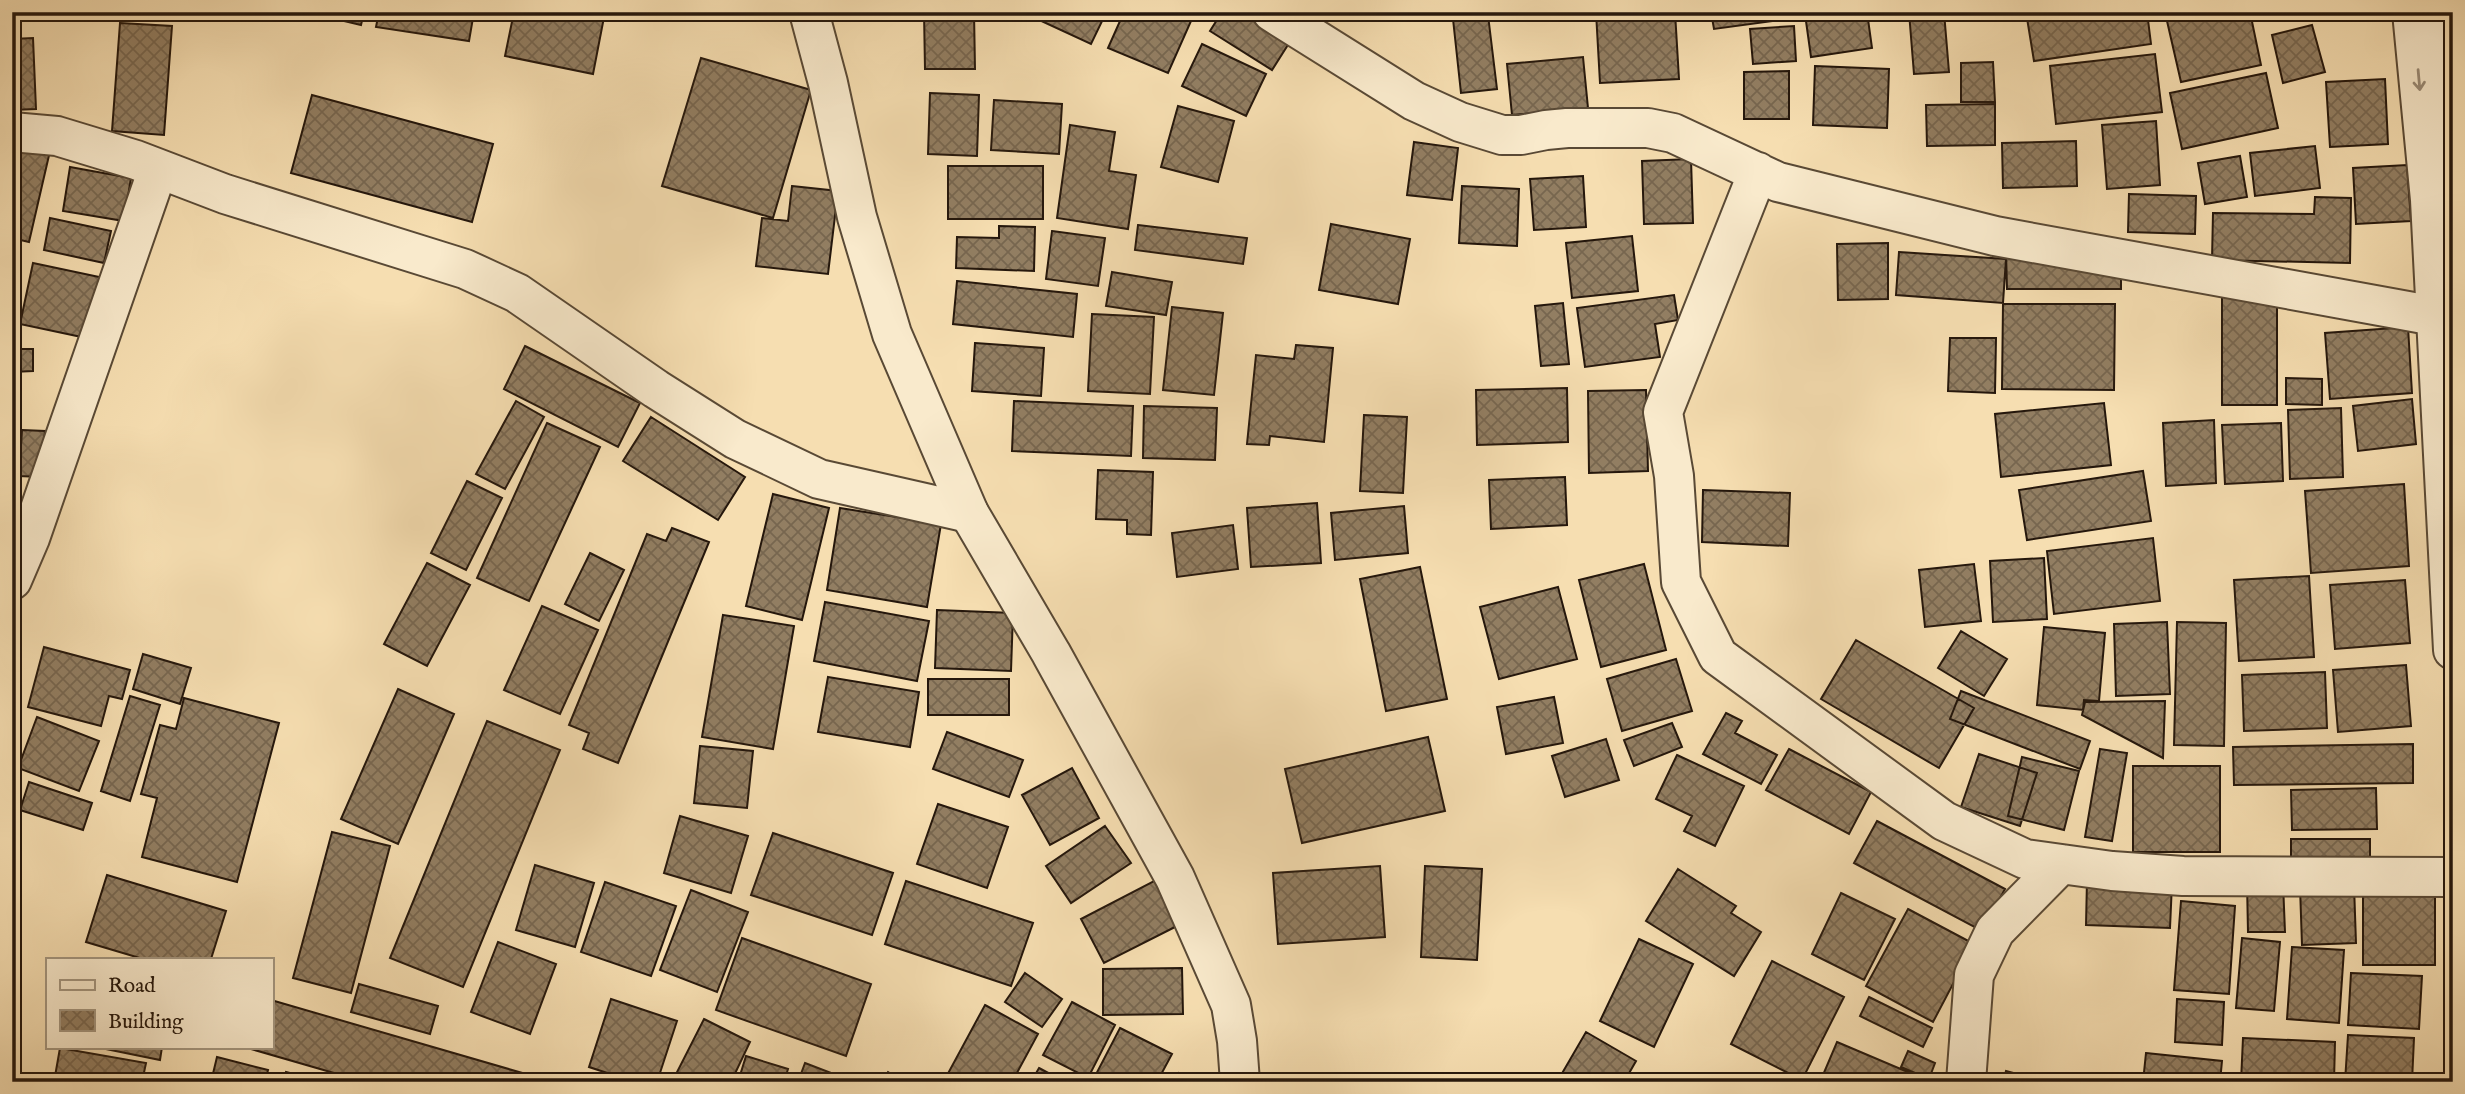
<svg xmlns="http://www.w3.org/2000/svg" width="2465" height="1094" viewBox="0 0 2465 1094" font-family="'IM FELL English',serif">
<defs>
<pattern id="building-cross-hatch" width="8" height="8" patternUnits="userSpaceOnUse" patternTransform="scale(1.75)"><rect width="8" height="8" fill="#927e62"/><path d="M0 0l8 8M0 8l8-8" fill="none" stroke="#77664f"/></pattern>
</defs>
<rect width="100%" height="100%" fill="#f6deb1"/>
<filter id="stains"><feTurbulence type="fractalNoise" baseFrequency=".00286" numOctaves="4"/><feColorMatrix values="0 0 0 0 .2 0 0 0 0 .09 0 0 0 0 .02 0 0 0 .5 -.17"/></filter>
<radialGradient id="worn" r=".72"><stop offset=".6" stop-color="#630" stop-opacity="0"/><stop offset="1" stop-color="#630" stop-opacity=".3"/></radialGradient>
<path fill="url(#building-cross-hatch)" stroke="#25170c" stroke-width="2" d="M324,12H364L361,25L323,16Z
M379,12H474L469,41L376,27Z
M514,12H605L593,74L505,56Z
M924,12H974L975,69H925Z
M1022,12H1099L1105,15L1091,44Z
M1124,12H1195L1168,73L1108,48Z
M1222,12H1247L1291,40L1272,70L1210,31Z
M1596,12H1675L1679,79L1600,83Z
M1711,12H1787L1788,19L1714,29Z
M1818,12H1867L1872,48L1811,57L1805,14Z
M1909,12H1944L1949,72L1914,74Z
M2026,12H2147L2151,44L2034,61Z
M2208,12H2250L2261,65L2181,82L2167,21Z
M2311,12H2363L2312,19Z
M1488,15L1497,89L1461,93L1453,19Z
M120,23L172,26L164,135L112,131Z
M2312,25L2325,72L2283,83L2272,35Z
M1794,26L1796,61L1753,64L1750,29Z
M33,38L36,109L12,110V39Z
M1202,44L1266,74L1246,116L1182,86Z
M2155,54L2162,112L2056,124L2050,66Z
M1583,57L1588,108L1512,115L1507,64Z
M701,58L811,90L773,218L662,186Z
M1993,62L1995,102H1961V63Z
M1815,66L1889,69L1887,128L1813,125Z
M1789,71V119H1744V72Z
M2266,73L2278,128L2182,149L2170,93Z
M2385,79L2388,144L2330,147L2326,82Z
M930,93L979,95L977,156L928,154Z
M312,95L493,144L472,222L291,173Z
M994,100L1062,104L1059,154L991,150Z
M1995,104V145L1927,146L1926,105Z
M1178,106L1234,121L1218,182L1161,167Z
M2156,121L2160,185L2107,189L2102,125Z
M1070,125L1115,132L1109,171L1136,175L1128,229L1057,218Z
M2076,141L2077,186L2003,188L2002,143Z
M1414,142L1458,148L1452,200L1407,195Z
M2315,146L2320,188L2255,196L2250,153Z
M50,151L29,242L12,238V152Z
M2240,156L2247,197L2205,204L2198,163Z
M1691,159L1693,223L1644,224L1642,161Z
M2407,165L2411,221L2356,224L2353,168Z
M948,166H1043V219H948Z
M70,167L131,178L124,221L63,211Z
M1583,176L1586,227L1534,230L1530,179Z
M792,186L838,191L828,274L756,266L762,218L788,221Z
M1462,186L1519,189L1517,246L1459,243Z
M2129,194L2196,196L2195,234L2128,232Z
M2315,197L2351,198L2350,263L2212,260L2213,213L2314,214Z
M50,218L111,231L104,263L44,250Z
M1331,224L1410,239L1398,304L1319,290Z
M1138,225L1247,238L1243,264L1135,250Z
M999,226L1035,227L1034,271L956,268L957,237L999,238Z
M1052,231L1105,238L1098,286L1046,279Z
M1632,236L1638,291L1572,298L1566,243Z
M1888,243V299L1838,300L1837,244Z
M1899,252L2006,259L2003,303L1896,295Z
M2006,253L2121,271V289H2007Z
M33,263L104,278L91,339L20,324Z
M1112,272L1172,282L1166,315L1106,306Z
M957,281L1077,294L1073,337L953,324Z
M1674,295L1678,320L1655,324L1660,357L1585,367L1577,308Z
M2222,296H2277V405H2222Z
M1563,303L1569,364L1541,366L1535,306Z
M2003,304H2115L2114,390L2002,389Z
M1172,307L1223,313L1214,395L1163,390Z
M1092,314L1154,317L1150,394L1088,391Z
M2408,327L2412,393L2330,399L2325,333Z
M1950,338H1996L1995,393L1948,391Z
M975,343L1044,348L1041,396L972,391Z
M1296,345L1333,348L1324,442L1270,436L1269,445L1247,444L1256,355L1294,359Z
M525,346L640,403L618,447L504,389Z
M12,349H33V371L12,372Z
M2286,378L2322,379V405L2286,404Z
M1567,388L1568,442L1477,445L1476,390Z
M1646,390L1648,471L1589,473L1588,391Z
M2412,399L2416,444L2358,451L2353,406Z
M516,401L544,417L505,489L476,474Z
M1014,401L1133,406L1131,456L1012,451Z
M2104,403L2111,465L2001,477L1995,414Z
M1144,406L1217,408L1215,460L1143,458Z
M2341,408L2343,477L2290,479L2288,410Z
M1364,415L1407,417L1403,493L1360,491Z
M651,417L745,477L718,520L623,461Z
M2214,420L2216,483L2166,486L2163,423Z
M547,423L600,447L529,601L477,578Z
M2281,423L2283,481L2225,484L2222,425Z
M22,430L45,431L41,477L19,476Z
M1098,470L1153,472L1151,535L1127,534V520L1096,519Z
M2143,471L2151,521L2027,540L2019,490Z
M1565,477L1567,525L1491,529L1489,480Z
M467,481L502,498L466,570L431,553Z
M2404,484L2409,566L2311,573L2305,491Z
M1703,490L1790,493L1788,546L1702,542Z
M773,494L829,508L802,620L746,606Z
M1317,503L1321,563L1251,567L1247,508Z
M1404,506L1408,553L1335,560L1331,513Z
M840,508L941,524L927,607L827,590Z
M1233,525L1238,569L1177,577L1172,533Z
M672,528L709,542L618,763L583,749L589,733L569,725L647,534L666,541Z
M2153,538L2160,601L2054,614L2047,551Z
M590,553L624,570L599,621L565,604Z
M2044,558L2047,619L1993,622L1990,561Z
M427,563L470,585L427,666L384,644Z
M1644,564L1666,650L1601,667L1579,580Z
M1974,564L1981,621L1925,627L1919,570Z
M1420,567L1447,699L1386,711L1360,579Z
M2309,576L2314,657L2239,661L2234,580Z
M2405,580L2410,643L2335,649L2330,585Z
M1558,587L1577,659L1499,679L1480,607Z
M825,602L929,621L917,681L814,661Z
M542,606L598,630L560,714L504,690Z
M937,610L1013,613L1011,671L935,668Z
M723,615L794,626L773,749L702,737Z
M2167,622L2170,694L2116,696L2114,624Z
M2177,622L2226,623L2224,746L2174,745Z
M2044,627L2105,633L2099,701L2084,700L2083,710L2037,705Z
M1961,631L2007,659L1984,696L1938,668Z
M1856,640L1974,708L1939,768L1821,699Z
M44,647L130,670L122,699L109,696L101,726L28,707Z
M143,654L191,668L180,704L133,689Z
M1676,659L1692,711L1622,731L1607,679Z
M2406,665L2411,726L2338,732L2333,670Z
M2325,672L2327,728L2244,731L2242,675Z
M828,677L919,692L910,747L818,732Z
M928,679H1009V715H928Z
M398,689L454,714L398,844L341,819Z
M1961,691L2090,741L2080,769L1950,719Z
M130,696L160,705L130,801L101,791Z
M1554,697L1563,743L1506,754L1497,707Z
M184,698L279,723L237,882L142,857L157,798L141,794L160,725L176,729Z
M2165,701L2163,758L2082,715L2085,702Z
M1726,713L1742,721L1735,733L1777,755L1761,784L1703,754Z
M37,717L99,741L79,791L18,768Z
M487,721L560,750L463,987L390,958Z
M1672,723L1682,747L1634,766L1624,740Z
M947,732L1023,760L1009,797L933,769Z
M1428,737L1445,811L1302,843L1285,769Z
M1606,739L1619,780L1565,797L1552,756Z
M2413,744V783L2234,785L2233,747Z
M700,746L753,751L747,808L694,803Z
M1789,749L1871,792L1849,834L1766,790Z
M2100,749L2127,753L2112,841L2085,837Z
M1979,754L2037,773L2020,826L1961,807Z
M1677,755L1744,786L1715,846L1684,831L1692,816L1656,799Z
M2022,757L2079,771L2064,830L2008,816Z
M2133,766H2220V852H2133Z
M1072,768L1099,818L1050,845L1022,795Z
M29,782L92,803L83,830L20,810Z
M2376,788L2377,829L2292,830L2291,790Z
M938,804L1008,827L987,888L917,864Z
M680,816L748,836L731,893L664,873Z
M1877,821L2005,889L1982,931L1854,863Z
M1105,826L1131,863L1071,903L1046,866Z
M332,832L390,846L351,993L293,978Z
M773,833L893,873L872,935L751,895Z
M2291,839H2370V865H2291Z
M535,865L594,883L575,947L516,930Z
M1380,866L1385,937L1278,944L1273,873Z
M1425,866L1482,869L1477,960L1421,957Z
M1678,869L1736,906L1731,913L1761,932L1734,976L1646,921Z
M107,875L226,911L211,959H143L86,942Z
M1156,880L1179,925L1104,963L1081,919Z
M2087,880L2172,883L2170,928L2086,925Z
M906,881L1033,923L1011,986L885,944Z
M605,882L676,906L651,976L581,952Z
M2247,883H2283L2285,932H2248Z
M2354,885L2356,943L2302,945L2300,887Z
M2363,887H2435V965H2363Z
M691,890L748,912L717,992L660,970Z
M1841,893L1895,919L1864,980L1812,954Z
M2181,901L2235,906L2229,994L2174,990Z
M1908,909L1974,944L1933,1022L1866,986Z
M742,938L871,984L846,1056L716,1010Z
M2242,938L2280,942L2274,1011L2236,1008Z
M1639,939L1693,964L1654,1047L1600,1021Z
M498,942L556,964L530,1034L471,1012Z
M2292,947L2344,950L2339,1023L2287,1019Z
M1772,961L1844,997L1802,1080L1731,1044Z
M1182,968L1183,1014L1103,1015V969Z
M1025,973L1062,999L1042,1027L1005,1002Z
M2351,973L2422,976L2419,1029L2348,1025Z
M359,984L438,1006L430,1034L351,1012Z
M1869,997L1932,1028L1923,1047L1860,1016Z
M611,999L677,1021L657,1082H635L589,1067Z
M2177,999L2224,1002L2222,1045L2175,1042Z
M271,1000L543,1079L542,1082H365L244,1047H271Z
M1072,1002L1115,1025L1088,1078L1043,1055Z
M985,1005L1038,1034L1012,1082H951L945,1079Z
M704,1019L750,1042L731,1082H672Z
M1120,1028L1172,1054L1157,1082H1092Z
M1586,1032L1636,1061L1624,1082H1557Z
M2348,1035L2414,1038L2412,1082H2345Z
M2243,1038L2335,1042L2334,1082H2241Z
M1837,1042L1922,1078L1920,1082H1820Z
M96,1047H162L160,1060Z
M60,1048L146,1063L142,1082H54Z
M1908,1051L1935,1063L1929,1079L1901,1067Z
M2146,1053L2222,1061L2220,1082H2143Z
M746,1056L788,1069L784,1082H738Z
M217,1057L268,1070L265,1082H211Z
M805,1063L847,1079L846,1082H798Z
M1039,1068L1065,1082H1031Z
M2006,1071L2047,1082H2003Z
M286,1072L325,1082H283Z
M888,1072L901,1080L900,1082H881Z
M1179,1073L1220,1082H1177Z
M586,1074L612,1082H584Z
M1462,1077V1082H1398V1079Z"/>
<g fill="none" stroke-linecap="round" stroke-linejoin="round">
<g stroke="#594935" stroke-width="42">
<path id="minor" d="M1272,12L1414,101L1460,122L1502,135H1521L1546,130L1567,128H1648L1673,133L1778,182L1995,236L2435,316
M12,132L57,136L136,160L225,194L465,269L517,293L656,389L735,439L819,479L969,513
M1758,172L1663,412L1674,476L1681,582L1718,656L1944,821L2025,859L2112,871L2183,876L2453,877
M12,580L30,538L158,169
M1966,1082L1974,975L1995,931L2061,864"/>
</g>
<g stroke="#594935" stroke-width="42">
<path id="tertiary" d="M809,12L828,83L857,217L892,334L969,513L1051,653L1175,878L1231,1005L1237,1041L1240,1082
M2412,12L2430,200L2453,650
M2443,12L2453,132"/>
</g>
<use href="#minor" stroke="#f9eacc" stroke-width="38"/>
<use href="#tertiary" stroke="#f9eacc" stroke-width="38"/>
</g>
<defs><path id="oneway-shaft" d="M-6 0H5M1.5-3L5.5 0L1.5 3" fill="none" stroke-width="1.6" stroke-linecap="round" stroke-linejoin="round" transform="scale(1.75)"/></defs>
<use stroke="#9a8b76" href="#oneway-shaft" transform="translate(2419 80) rotate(85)"/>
<rect width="2465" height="1094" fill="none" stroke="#f6deb1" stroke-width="42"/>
<rect x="14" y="14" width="2437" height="1066" fill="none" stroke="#25170c" stroke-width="3.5"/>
<rect x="21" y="21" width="2423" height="1052" fill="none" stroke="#25170c" stroke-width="2"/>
<rect x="46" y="958" width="228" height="91" fill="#f9eacc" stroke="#a4967f" stroke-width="2"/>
<rect x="60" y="980" width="35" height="10" fill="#f9eacc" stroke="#a4967f" stroke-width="2"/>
<text x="108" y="992" font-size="21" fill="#25170c">Road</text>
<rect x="60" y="1010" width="35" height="21" fill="url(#building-cross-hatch)" stroke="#a4967f" stroke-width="2"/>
<text x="108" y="1028" font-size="21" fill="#25170c">Building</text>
<rect width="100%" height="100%" filter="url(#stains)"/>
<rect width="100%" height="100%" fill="url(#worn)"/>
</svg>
